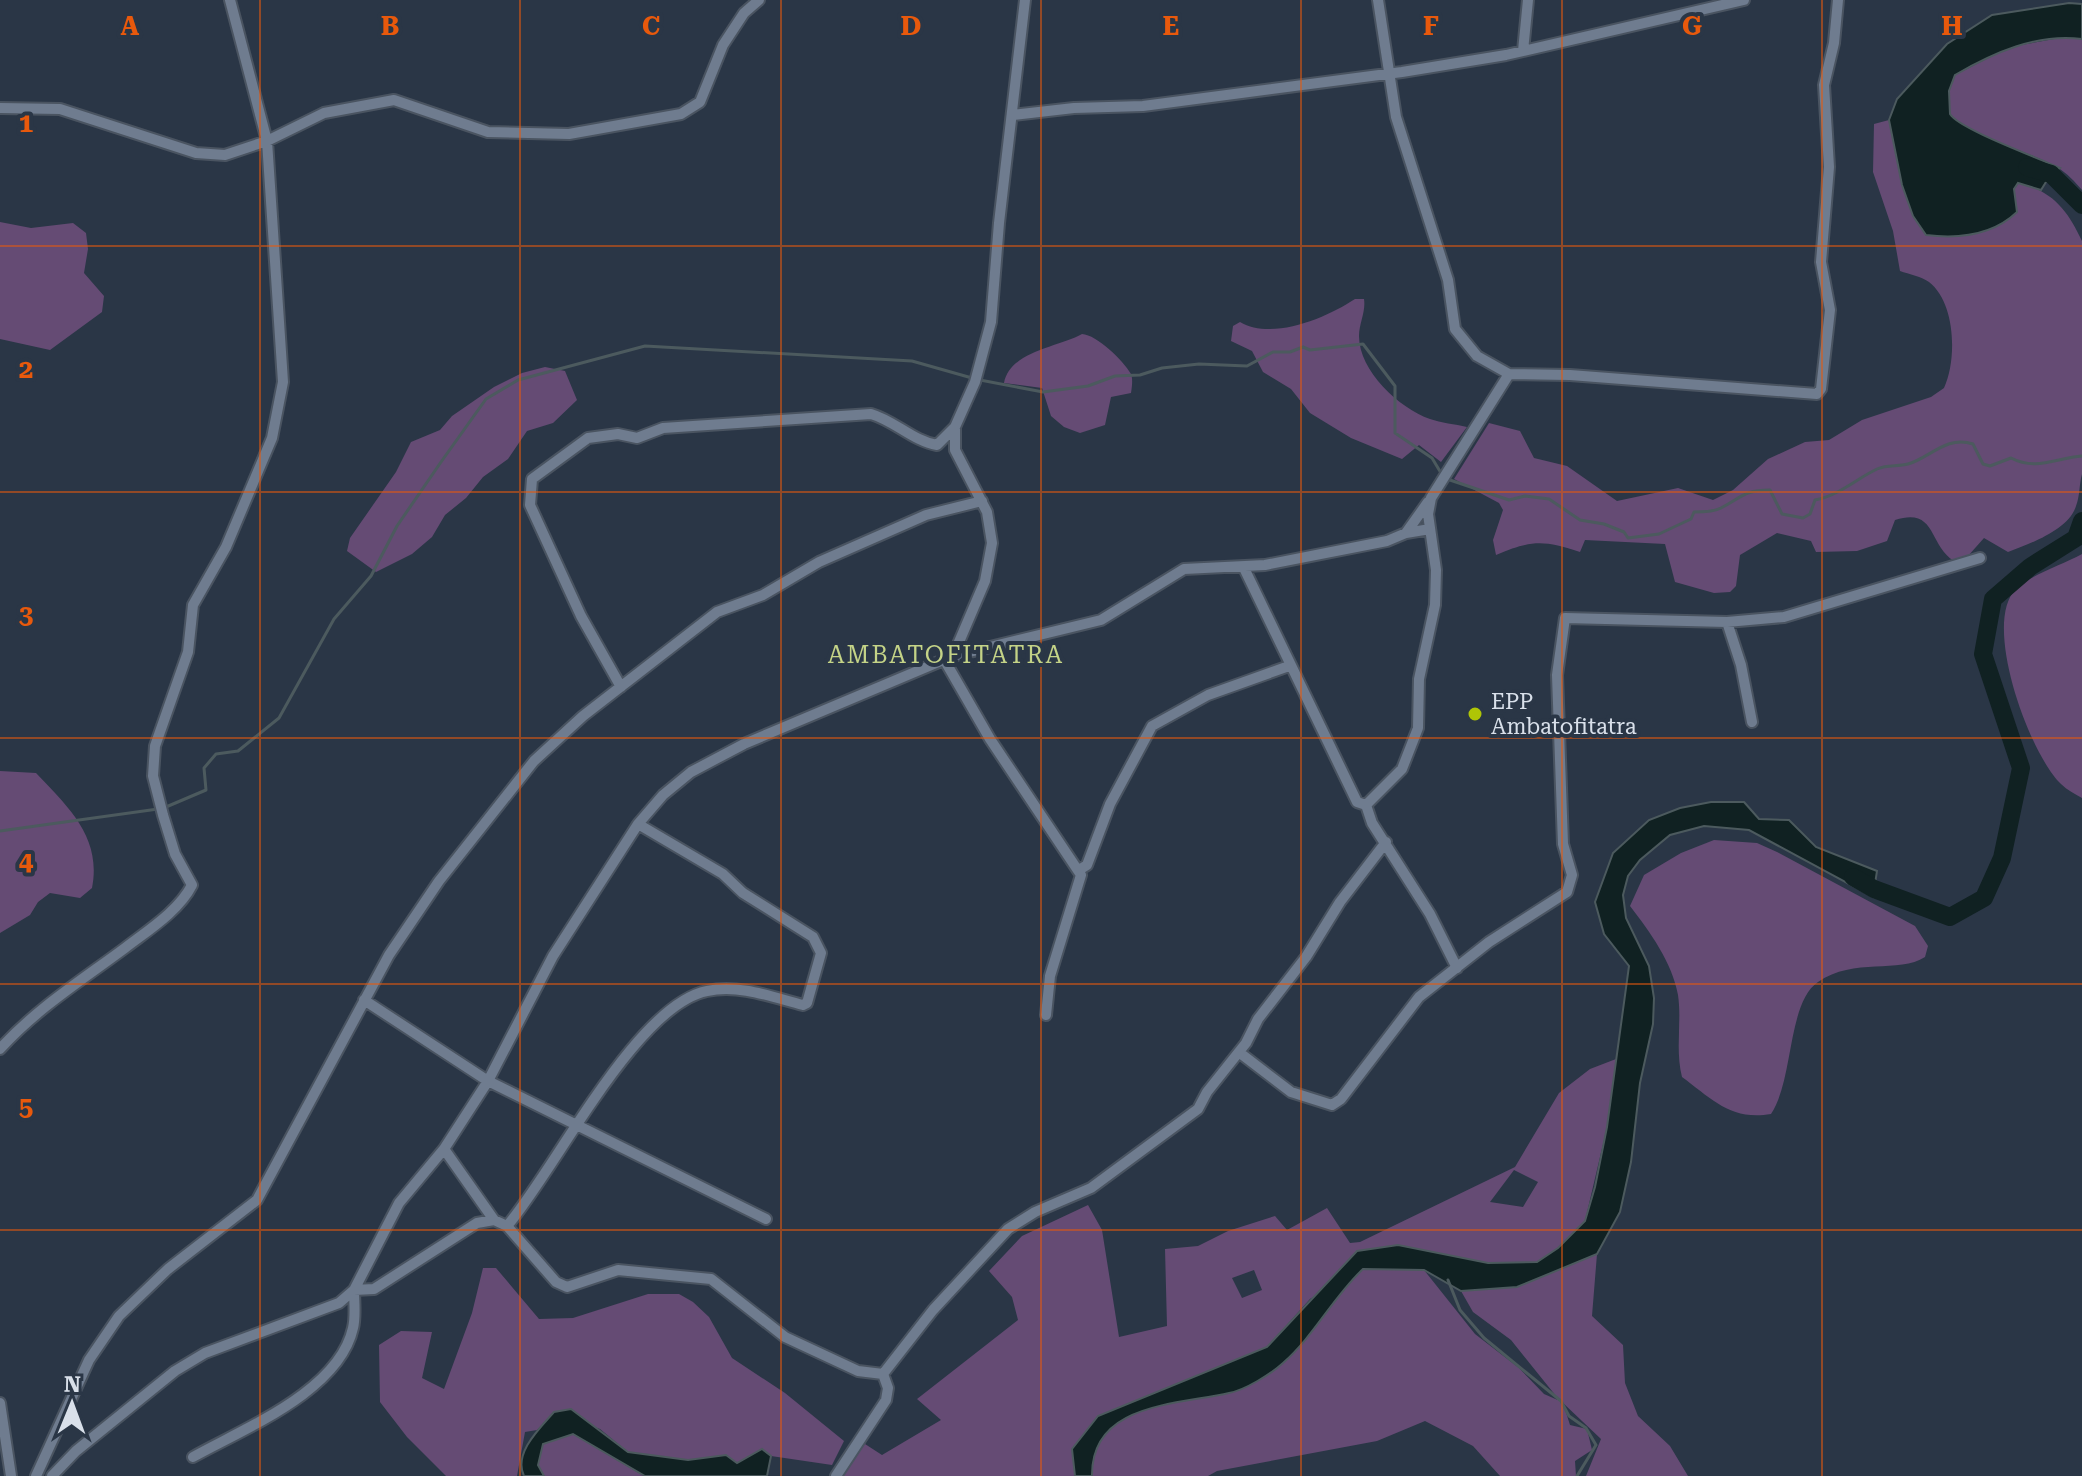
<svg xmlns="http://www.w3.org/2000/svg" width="2082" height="1476" viewBox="0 0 2082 1476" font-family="'Roboto Serif',serif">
<rect width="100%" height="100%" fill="#2a3646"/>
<path fill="#654b74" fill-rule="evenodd" d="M2065,37L2082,39V190C2075,182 2067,173 2058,168C2035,153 1961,133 1950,114L1949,92L1955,75L2010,47Z
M1889,120L1902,185L1913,216L2014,189L2019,183C2053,191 2068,211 2082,241V474C2079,485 2080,496 2076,506C2069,530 2029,544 2008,552L1984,538L1968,556L1954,561C1928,545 1937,507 1895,520L1887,541L1857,551L1816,552L1811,541L1777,533L1740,555L1736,586L1730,592L1714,593L1675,582L1665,544L1585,540L1580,552C1544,540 1531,540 1496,555L1493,540L1503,510L1499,503L1454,479L1489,423L1520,431L1534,458L1567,466L1617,501L1678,488L1713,500L1733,490L1768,459L1805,442L1829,440L1862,420L1931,397L1944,388C1957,360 1956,303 1929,282C1922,277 1909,274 1900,271L1893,231L1873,172L1874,124Z
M0,222L31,228L73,223L86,233L88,249L84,273L104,296L102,312L50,350L0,339Z
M1355,299H1364C1366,312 1359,323 1359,336C1359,371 1399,408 1430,419C1441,423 1455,424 1467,427L1441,462L1419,445L1402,459L1351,438L1310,413L1291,389L1263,372L1252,351L1231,341L1233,326L1240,322C1272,341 1326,318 1355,299Z
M1082,334C1097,335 1123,360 1131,374C1133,379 1132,387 1131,393L1111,397L1105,425L1080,433L1064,427L1051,416L1042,388L1004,383C1010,351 1059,347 1082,334Z
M545,367L565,371L577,400L553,423L527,431L508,459L483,477L466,498L445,515L432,537L412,554L376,572L347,551L350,538L396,472L411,442L440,430L452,416L494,387L522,373Z
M2082,554V798C2075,794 2067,790 2061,784C2030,755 1981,623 2016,589C2032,574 2062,565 2082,554Z
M0,771L36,773C68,807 102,837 92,888L80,898L50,893L38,902L30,915L0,933Z
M1714,840L1757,843L1777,852L1915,926L1928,946L1925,957C1899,974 1854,957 1818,982C1787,1003 1794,1080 1771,1114C1731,1121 1712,1099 1682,1077C1675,1049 1682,1022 1678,995C1672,962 1650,932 1630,906L1644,875L1681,853Z
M1616,1059L1607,1127L1585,1221L1558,1248L1537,1262L1488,1263L1398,1245L1310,1299L1267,1347L1098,1416L1073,1449L1075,1476H842L850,1454L865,1444L882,1455L941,1420L917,1399L1018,1320L1012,1297L989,1271L1022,1236L1088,1205L1102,1230L1119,1337L1167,1326L1165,1249L1198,1246L1228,1231L1275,1216L1287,1230L1327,1208L1350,1243L1360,1242L1515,1167L1559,1093L1590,1069ZM1514,1170L1538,1182L1523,1207L1490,1202ZM1254,1270L1262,1290L1242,1298L1232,1278Z
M1597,1254L1592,1316L1623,1345L1625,1383L1638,1416L1670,1446L1688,1476H1586L1601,1439L1563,1403L1570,1425L1587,1429L1592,1450L1575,1461L1576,1476H1500L1473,1446L1425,1421L1377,1441L1217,1471L1208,1476H1092C1091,1403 1176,1405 1229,1393C1245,1390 1271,1374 1283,1363C1314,1336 1333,1297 1363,1269L1424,1270L1475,1334L1519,1368L1544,1394L1560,1401L1511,1340L1473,1312L1461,1291L1517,1287Z
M483,1268H496L539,1319L573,1318L648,1294H679L693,1302L709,1317L732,1358L785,1393L844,1441L832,1465L771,1456L762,1449L737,1463L726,1455L688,1460L628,1452L600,1429L554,1412L537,1430L525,1432L517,1476H446L407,1437L380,1402L379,1345L401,1331L432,1332L422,1378L444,1389L472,1313Z
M573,1434L637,1472L645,1476H544L538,1465L543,1444Z"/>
<path fill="#102122" stroke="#4c5a5e" stroke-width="2" d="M2069,3L2082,4V39C2037,33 1993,53 1955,75L1949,91L1950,114C1959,129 2039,158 2060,168L2051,174L2041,190L2018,183L2014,189L2017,212C1992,236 1959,239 1926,235L1913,216L1902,185L1889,120L1897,99L1947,44L1992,15Z
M1744,802L1759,819L1789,820L1816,847L1877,871L1873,897L1749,830L1704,826L1670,835L1640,860L1628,876L1623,895L1626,918L1649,966L1654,998L1653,1024L1640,1083L1631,1162L1620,1212L1597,1254L1517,1287L1461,1291L1424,1270L1363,1269C1333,1297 1314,1336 1283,1363C1271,1374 1245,1390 1229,1393C1176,1405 1091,1403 1092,1476H1075L1072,1449L1098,1416L1267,1347L1357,1251L1398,1245L1488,1263L1537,1262L1558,1248L1585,1221L1595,1187L1607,1127L1629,966L1604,934L1595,902L1613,853L1649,820L1680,808L1711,802Z
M571,1409L628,1452L688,1460L726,1455L737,1463L762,1449L771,1456L767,1476H645L573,1434L543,1444L538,1465L544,1476H524C513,1453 540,1428 554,1412Z"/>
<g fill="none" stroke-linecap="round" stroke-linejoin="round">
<path stroke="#4c5a5e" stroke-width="3" d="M980,380L1043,392L1088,386L1115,376L1140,375L1162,368L1199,364L1247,366L1273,352H1290L1303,347L1310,350L1363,344L1395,386V433L1432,458L1441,473
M1447,479L1509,500L1525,496L1549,499L1580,520L1604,524L1624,532L1628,538L1659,534L1691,519L1694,512C1702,512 1714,512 1721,508C1742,497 1744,490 1770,490L1782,514L1803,518L1810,514L1815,500C1838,496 1856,479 1877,469C1888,464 1897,467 1908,464C1930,458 1946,435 1973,444L1983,464L1990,466L2011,458C2036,471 2056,458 2082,456
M166,807L206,790L204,768L216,754L238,751L279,718L334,619L371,576L397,526L441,462L486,399L518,380L645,346L912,361L972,378
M0,831L158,809
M1448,1280L1460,1310L1484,1338L1561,1401L1569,1416L1586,1428L1596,1445L1577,1476"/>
<path stroke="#102122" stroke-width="18" d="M2027,167L2051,174L2082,205
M1853,877L1874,889L1950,917L1984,898L2002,858L2021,768L1983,654L1993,599L2030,567L2076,538L2082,521"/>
<g stroke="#4a5461" stroke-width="14">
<path id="street" d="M1378,0L1396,117L1448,280L1455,329L1477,356L1509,374L1431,498L1428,514L1436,570L1435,605L1419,679L1418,728L1402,769L1366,805L1372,823L1430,914L1457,968
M1523,51L1528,0
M0,108L60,109L196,153L225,155L267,141L324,113L394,100L488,132L569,134L681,114L700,102L723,45L744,13L759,0
M1013,115L1074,108L1143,106L1402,72L1506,55L1744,0
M1509,374L1570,375L1817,394L1821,389L1830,310L1821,262L1829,167L1824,85L1834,43L1838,0
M1406,533L1428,502
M1244,568L1357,802L1366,805
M1727,622L1741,665L1752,722
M953,656L1101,620L1184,569L1265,565L1387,541L1406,533L1430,529
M945,661L990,739L1081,875L1050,976L1046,1015
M621,687L581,616L530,505L532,479L588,438L618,434L637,438L663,428L871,414C895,421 913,441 937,445L955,427
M1079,870L1087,865L1110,804L1152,726L1208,695L1289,666
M364,1000L488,1081L766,1219
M0,1049C36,1009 82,980 125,948C147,931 179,911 192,885L175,854L163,815L153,776L155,746L188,652L193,605L226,547L272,438L283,382L267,141L230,0
M1240,1053L1291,1092L1332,1105L1341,1099L1419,997L1489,942L1567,892L1572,875L1563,844L1557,675L1565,618L1727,622L1784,617L1980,558
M444,1149L494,1220
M507,1226C555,1170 636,1005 707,991C739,984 772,997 803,1005L807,1003L821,953L813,937L743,893L723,874L638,824
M0,1403L11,1476
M193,1457C245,1428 339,1391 353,1328C356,1316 354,1302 354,1290L374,1289L477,1223L494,1220L507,1226L556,1282L567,1287L618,1270L711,1279L785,1337L858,1371L883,1374
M36,1476L89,1360L119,1316L168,1269L257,1200L389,955L439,881L534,761L583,716L717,612L763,595L819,562L926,515L982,501
M52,1476L76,1451L175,1371L205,1353L339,1303L354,1290L399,1203L444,1149L488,1081L553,956L638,824L663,795L691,772L744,744L953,656L985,581L992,543L987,512L955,450V427L975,382L991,322L999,223L1025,0
M836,1476L886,1400L888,1388L883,1374L933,1310L1008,1229L1035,1212L1091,1188L1198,1109L1207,1092L1246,1043L1258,1019L1306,957L1340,902L1386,842"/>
</g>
<use href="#street" stroke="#6f7c8f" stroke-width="10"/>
</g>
<path fill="none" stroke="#e8590c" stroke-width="2" stroke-opacity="0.55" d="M260,0V1476M520,0V1476M781,0V1476M1041,0V1476M1301,0V1476M1562,0V1476M1822,0V1476M0,246H2082M0,492H2082M0,738H2082M0,984H2082M0,1230H2082"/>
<circle fill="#afc506" stroke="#2a3646" stroke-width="3" cx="1475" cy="714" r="8"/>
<g text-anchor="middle" stroke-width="8" stroke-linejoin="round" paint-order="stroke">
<g font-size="22" fill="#d9e0ea" stroke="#2a3646" text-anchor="start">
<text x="1491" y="709">EPP<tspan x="1491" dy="25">Ambatofitatra</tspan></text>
</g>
<g font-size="24" letter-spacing="2" fill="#c4d387" stroke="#2a3646">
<text x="946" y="663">AMBATOFITATRA</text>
</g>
</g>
<g font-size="26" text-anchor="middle" font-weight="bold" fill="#e8590c" stroke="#2a3646" stroke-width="8" stroke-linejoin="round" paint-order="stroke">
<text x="130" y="35">A</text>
<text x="390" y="35">B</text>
<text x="651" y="35">C</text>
<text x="911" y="35">D</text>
<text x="1171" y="35">E</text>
<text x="1431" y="35">F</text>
<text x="1692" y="35">G</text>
<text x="1952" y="35">H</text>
<text x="26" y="132">1</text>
<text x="26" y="378">2</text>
<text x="26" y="624">3</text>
<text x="26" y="870">4</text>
<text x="26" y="1116">5</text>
</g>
<g transform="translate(72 1404) rotate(1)" stroke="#2a3646" stroke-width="6" paint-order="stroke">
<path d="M0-6L14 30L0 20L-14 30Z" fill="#d9e0ea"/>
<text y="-12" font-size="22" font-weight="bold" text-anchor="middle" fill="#d9e0ea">N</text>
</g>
</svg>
